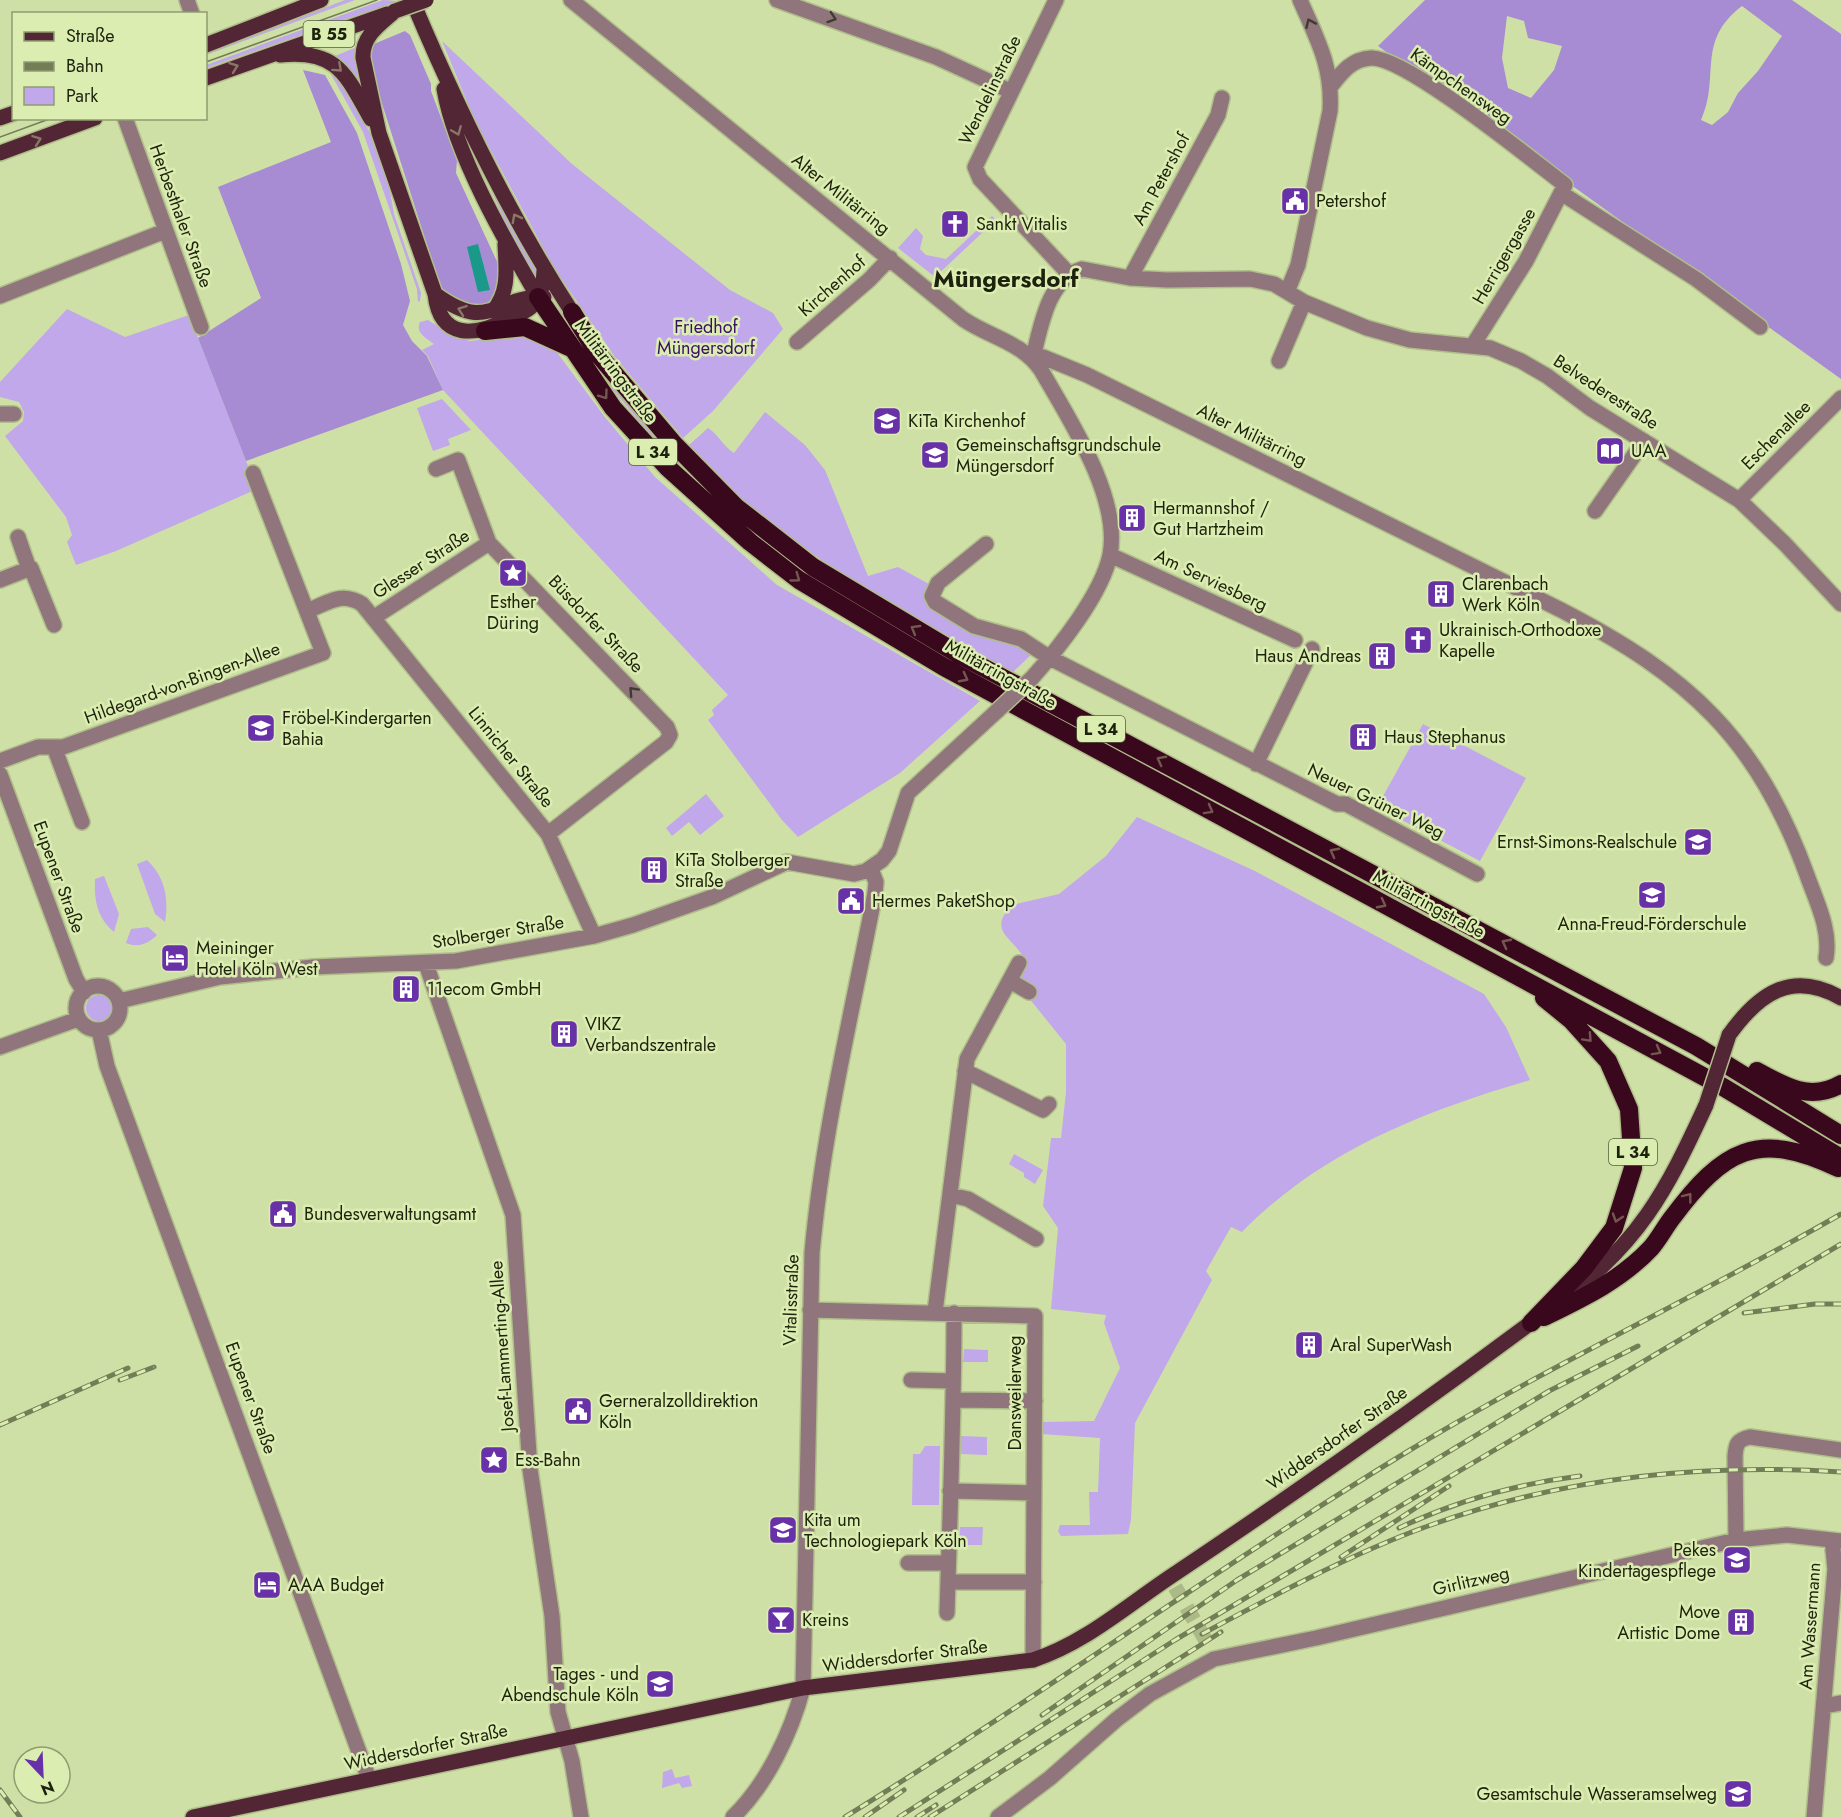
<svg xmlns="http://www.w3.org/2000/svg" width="1841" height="1817" viewBox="0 0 1841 1817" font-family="Jost,sans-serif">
<rect width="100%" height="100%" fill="#cfe0a6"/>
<path fill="#c0a8ea" d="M345,0H355L206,55V53Z
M383,0L398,1L206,68V65Z
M442,41L572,164L730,290L773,313L783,329L713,411L683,438L615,357L554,268L475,121Z
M357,47L363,93L348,69L335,56Z
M327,67L337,74L373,138L388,180L394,214L421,293L420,301L418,302L417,289L363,132Z
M472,148L539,276V278H536L509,230Z
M992,216L996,220L935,277L898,248L916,228L923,236L920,249L926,255L946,259Z
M67,309L125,337L189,315L257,489L116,551L76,565L67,542L72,535L66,517L5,436L23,421L24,412L19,402L0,397V382Z
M555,310H561L577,337L671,452L668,455L607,383Z
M428,320L453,336L470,341L529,334L553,347L604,416L655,477L777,585L980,701L900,773L798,837L782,820L708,720L714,715L712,710L728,695L443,390L428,356L422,350L434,344C426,338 415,333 420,322Z
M442,399L471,430L448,439L450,445L433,451L417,408Z
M765,412L805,445L825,470L868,576L898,567L929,584L925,593L1033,653L1011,674C926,628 843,580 768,520C740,498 711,474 689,445L708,428C719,435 722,445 734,453Z
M1423,724L1526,778L1480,861L1377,807Z
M706,794L724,816L700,835L689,822L672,836L666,828Z
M1137,817L1255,871L1484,994L1506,1027L1530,1080C1424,1111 1321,1151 1242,1232L1231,1227L1206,1271L1212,1280L1135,1423L1131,1520L1128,1534L1061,1536L1058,1531L1060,1525H1090L1089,1492H1098L1100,1438L1041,1434L1042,1422L1094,1421L1120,1368L1104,1323L1106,1315L1051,1309L1058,1228L1043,1206L1051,1138H1061L1066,1092V1044L1028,997L1017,977L1025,960C1014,937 986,932 1012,905L1059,894L1106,856Z
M147,860C165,877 169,898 165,922L155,914L137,864Z
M104,876L119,914L114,932C97,918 94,900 95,879Z
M148,927L157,935C148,944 138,948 126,943L131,929Z
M86 1008a13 13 0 1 1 26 0a13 13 0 1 1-26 0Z
M1014,1154L1043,1170L1035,1184L1024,1177V1173L1009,1164Z
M964,1349L988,1350V1362H963Z
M961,1436L987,1437V1455L961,1454Z
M925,1446H940L939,1505H912L913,1454H920Z
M960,1527H983L982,1545H959Z
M672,1769L675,1778L689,1775L692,1786L682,1788L679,1783L662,1788L663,1772Z"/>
<path fill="#a78cd3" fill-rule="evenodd" d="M1425,0H1792L1841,34V379L1378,46ZM1742,6L1782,36L1758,71L1738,93L1728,112L1712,125L1701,120C1721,76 1695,42 1742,6ZM1507,16L1524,21L1528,38L1562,46L1554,70L1531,98L1508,88L1502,58Z
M405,31L410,35L431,84V91L457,160L456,173L500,268L502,288L489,305L470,309L443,291L436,273L370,66L369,46Z
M303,70L325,75L357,133L401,264L410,301L403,325L412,341L427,356L443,390L246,461L198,338L261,298L218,187L331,142Z"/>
<path fill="#199988" d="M478,244L490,290L478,292L467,247Z"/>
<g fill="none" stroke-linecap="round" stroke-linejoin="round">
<path stroke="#abba87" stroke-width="15" stroke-dasharray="15 8" stroke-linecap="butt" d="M1175,1587L1209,1646"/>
<g stroke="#afbe8a" stroke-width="18">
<path id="minor" d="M187,0L192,14
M571,0L963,319C989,337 1022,342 1041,370C1069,419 1121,497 1110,555C1102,594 1058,649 1032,678
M777,0L936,57L1010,91
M1056,0L975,167L980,179L1070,275
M1331,86C1342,72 1352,59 1371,58C1405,56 1532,160 1565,185L1526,261L1473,345
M125,118L201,327
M1561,193L1696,279L1760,327
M1130,278L1218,115L1222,98
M1287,292L1298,265L1330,111C1333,67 1317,39 1300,0
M0,296L165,231
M797,342L869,280L890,258
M1033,357H1043L1087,375L1561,610C1689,676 1757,738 1807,875C1816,901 1831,929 1826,958
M1033,357C1041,327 1047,280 1082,269L1130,278L1167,280L1250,279L1274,284L1304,302L1367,328L1410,340L1490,348L1521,361L1547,376L1590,408L1739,500L1784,543L1841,604
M1279,361L1304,302
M0,414H14
M436,469L458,460L489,543L667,727L670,735L666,742L548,834
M1739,500L1841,398
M1595,511L1644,441
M18,537L29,569
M986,544L938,583L932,596L935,602L974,626L1021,639L1050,658L1337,804H1346L1477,874
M1110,555L1295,640
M0,580L31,568L54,625
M307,611C328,603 341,591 362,604L548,834L594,936
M373,618L489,543
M54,747L82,822
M0,761L38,747H63L323,653L253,473
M1256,764L1312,649
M0,774L76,979L84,992
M426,964L513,1215L530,1469L552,1616L558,1712L572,1761L581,1817
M1010,981L1029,992
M76 1008a22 22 0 1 1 44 0a22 22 0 1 1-44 0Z
M119,1001L220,977L313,967L456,961L594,936L633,925L712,897L787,862L854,874L866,871L882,860L889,851L908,793L997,711
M99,1030L107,1066L369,1779
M0,1047L78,1019
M965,1071L1043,1110L1049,1104
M950,1195L968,1199L1036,1239
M810,1310L1035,1316L1033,1660
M935,1312L967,1059L1019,963
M911,1380L953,1381
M954,1400L1035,1401
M950,1491L1034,1493
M1736,1540L1735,1456C1736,1444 1737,1440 1750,1437L1841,1450
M908,1563H948
M948,1582H1034
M947,1613C950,1513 954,1413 954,1313
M1824,1706L1841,1703
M733,1817C767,1784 791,1733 803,1688L812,1253C823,1131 852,1013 875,893L876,882L871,869
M998,1817L1050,1778L1117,1719L1150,1694L1214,1659L1316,1638L1736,1540L1787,1535L1841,1541
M1814,1817L1835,1569L1832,1540"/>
</g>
<g stroke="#afbe8a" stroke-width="18">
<path id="major" d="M412,0C457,107 508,214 572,312
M395,11C379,25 362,36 363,58L379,133L435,294C440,341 476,336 509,319C516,315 527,312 533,305C541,295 544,282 544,270
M206,45L321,0
M280,55C338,49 346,75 371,119
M206,78L387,14
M444,89C455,154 504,239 538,297
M0,118L14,113
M0,153L95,118
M435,294C490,334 492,297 544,297
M493,311C510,291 506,268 505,244
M1729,1035C1759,993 1792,970 1841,998
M1560,1302C1639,1243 1666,1192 1706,1105
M193,1817L803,1688L1033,1660C1086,1643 1130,1603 1176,1573C1300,1490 1421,1405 1540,1316"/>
</g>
<g stroke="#afbe8a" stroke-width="21">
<path id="highway" d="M538,297L613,408L667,467L750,542L799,580L944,667L1723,1087L1841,1158
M572,312L597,353L674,444L736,507L813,567L958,654L1696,1046L1841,1135
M485,331L525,327L569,347
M1757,1071C1784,1086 1810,1102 1841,1084
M1544,1317C1583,1298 1621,1280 1651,1248C1659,1239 1665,1227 1672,1218C1723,1150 1757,1129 1838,1168
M1531,1323L1584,1268L1614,1228L1633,1168L1629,1109L1608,1061L1571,1020L1544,998"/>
</g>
<use href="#minor" stroke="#90757c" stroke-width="15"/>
<use href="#major" stroke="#522634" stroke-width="15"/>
<use href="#highway" stroke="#3a081c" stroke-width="18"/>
<path stroke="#737e57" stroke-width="1.5" d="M206,62L377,0
M0,137L52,118"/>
<g stroke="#737e57" stroke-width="5">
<path id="rail" d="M1744,1313L1815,1304H1841
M120,1380L154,1367
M0,1425L128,1368
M1399,1528C1456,1501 1516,1484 1580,1476
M1341,1557L1449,1486
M1202,1634C1273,1596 1353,1553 1428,1526C1560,1478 1701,1463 1841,1472
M1042,1715L1237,1580L1549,1391L1638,1346
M0,1790L20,1817
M845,1817C1036,1699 1218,1567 1410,1450C1550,1365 1699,1296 1841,1214
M865,1817L904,1790
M899,1817L1175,1640L1841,1244
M917,1817L936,1805
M930,1817L1221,1632"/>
</g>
<use href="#rail" stroke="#dcedb2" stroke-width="3" stroke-dasharray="9" stroke-linecap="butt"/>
<g stroke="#afbe8a" stroke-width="18" stroke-linecap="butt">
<path id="minor-bridge" d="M997,711L1032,678"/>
</g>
<g stroke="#afbe8a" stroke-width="18" stroke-linecap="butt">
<path id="major-bridge" d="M395,11L426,0
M1706,1105L1729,1035"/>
</g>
<use href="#minor-bridge" stroke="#90757c" stroke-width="15"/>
<use href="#major-bridge" stroke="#522634" stroke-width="15"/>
</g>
<defs><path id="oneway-chevron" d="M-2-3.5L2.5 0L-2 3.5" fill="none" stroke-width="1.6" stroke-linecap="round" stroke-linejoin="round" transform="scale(1.5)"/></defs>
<g stroke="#403b2e">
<use href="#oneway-chevron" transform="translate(832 18) rotate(18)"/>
<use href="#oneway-chevron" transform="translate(1310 23) rotate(-114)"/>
<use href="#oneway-chevron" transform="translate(633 691) rotate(-133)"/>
</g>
<g stroke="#897666">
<use href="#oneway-chevron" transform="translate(234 67) rotate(-20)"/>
<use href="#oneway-chevron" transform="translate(338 68) rotate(42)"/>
<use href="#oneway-chevron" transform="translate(457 131) rotate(68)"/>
<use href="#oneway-chevron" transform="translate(37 140) rotate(-20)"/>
<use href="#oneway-chevron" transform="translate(516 218) rotate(-118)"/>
<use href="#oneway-chevron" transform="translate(462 310) rotate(-160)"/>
</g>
<g stroke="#735850">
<use href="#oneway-chevron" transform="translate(604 395) rotate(54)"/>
<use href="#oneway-chevron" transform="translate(796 578) rotate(36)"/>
<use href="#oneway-chevron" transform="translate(915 629) rotate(-150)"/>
<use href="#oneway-chevron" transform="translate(964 678) rotate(28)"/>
<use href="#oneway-chevron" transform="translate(1161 760) rotate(-152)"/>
<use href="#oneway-chevron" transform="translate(1209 810) rotate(29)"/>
<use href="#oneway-chevron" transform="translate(1334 852) rotate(-152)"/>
<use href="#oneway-chevron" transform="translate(1382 904) rotate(28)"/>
<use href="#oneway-chevron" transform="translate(1506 943) rotate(-152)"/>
<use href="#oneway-chevron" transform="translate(1588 1038) rotate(47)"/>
<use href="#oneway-chevron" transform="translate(1657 1051) rotate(29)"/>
<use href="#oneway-chevron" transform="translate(1688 1197) rotate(-52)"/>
<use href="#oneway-chevron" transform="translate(1617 1218) rotate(108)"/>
</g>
<defs>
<g id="civic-square" transform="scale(1.5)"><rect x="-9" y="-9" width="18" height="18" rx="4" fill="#6931a7" stroke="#dcedb2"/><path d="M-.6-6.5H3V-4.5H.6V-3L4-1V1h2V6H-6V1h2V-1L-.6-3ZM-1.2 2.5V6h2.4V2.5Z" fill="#fff"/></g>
<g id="church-square" transform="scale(1.5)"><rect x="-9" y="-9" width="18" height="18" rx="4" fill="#6931a7" stroke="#dcedb2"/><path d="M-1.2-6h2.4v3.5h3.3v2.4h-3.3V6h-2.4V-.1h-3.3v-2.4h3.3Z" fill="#fff"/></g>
<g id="school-square" transform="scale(1.5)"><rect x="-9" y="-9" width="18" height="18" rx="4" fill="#6931a7" stroke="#dcedb2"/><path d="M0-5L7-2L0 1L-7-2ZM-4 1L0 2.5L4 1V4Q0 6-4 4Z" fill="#fff"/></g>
<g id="library-square" transform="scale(1.5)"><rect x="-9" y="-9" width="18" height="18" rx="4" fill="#6931a7" stroke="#dcedb2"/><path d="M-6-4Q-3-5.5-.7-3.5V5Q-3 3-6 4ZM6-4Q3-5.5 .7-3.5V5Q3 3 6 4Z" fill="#fff"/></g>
<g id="building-square" transform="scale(1.5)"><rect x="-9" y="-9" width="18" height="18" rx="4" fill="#6931a7" stroke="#dcedb2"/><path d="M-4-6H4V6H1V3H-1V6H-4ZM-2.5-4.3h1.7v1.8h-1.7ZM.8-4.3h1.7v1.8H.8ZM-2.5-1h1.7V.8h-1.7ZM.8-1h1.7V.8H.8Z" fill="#fff"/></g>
<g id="sight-square" transform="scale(1.5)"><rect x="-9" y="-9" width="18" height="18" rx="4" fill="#6931a7" stroke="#dcedb2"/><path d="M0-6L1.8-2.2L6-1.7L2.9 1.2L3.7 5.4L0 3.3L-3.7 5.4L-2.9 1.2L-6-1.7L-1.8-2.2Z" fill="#fff"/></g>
<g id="hotel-square" transform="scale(1.5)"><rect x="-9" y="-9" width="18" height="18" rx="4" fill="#6931a7" stroke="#dcedb2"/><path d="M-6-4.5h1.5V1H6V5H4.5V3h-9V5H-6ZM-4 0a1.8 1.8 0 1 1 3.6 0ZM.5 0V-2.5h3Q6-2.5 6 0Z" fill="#fff"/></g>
<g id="bar-square" transform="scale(1.5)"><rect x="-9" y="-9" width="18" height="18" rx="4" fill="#6931a7" stroke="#dcedb2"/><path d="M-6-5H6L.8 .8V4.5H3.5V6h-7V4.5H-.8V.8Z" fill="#fff"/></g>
</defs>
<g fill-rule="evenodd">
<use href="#civic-square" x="1295" y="201"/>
<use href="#church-square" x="955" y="224"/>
<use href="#school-square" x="887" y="421"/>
<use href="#library-square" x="1610" y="451"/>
<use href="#school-square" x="935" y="455"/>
<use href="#building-square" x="1132" y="518"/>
<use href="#sight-square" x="513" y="573"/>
<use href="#building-square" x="1441" y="594"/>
<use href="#church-square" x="1418" y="640"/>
<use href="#building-square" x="1382" y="656"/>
<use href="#school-square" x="261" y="728"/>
<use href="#building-square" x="1363" y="737"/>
<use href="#school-square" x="1698" y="842"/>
<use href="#building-square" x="654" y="870"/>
<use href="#school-square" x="1652" y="895"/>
<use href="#civic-square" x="851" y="901"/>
<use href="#hotel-square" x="175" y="958"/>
<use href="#building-square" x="406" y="989"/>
<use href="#building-square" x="564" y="1034"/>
<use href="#civic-square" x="283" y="1214"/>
<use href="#building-square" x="1309" y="1345"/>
<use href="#civic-square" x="578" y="1411"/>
<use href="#sight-square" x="494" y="1460"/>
<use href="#school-square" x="783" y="1530"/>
<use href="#school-square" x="1737" y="1560"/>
<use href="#hotel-square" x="267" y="1585"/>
<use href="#bar-square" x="781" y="1620"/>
<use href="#building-square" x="1741" y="1622"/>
<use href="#school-square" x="660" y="1684"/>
<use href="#school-square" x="1738" y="1794"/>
</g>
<g text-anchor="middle" stroke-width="5" stroke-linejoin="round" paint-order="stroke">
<g fill="#dcedb2" stroke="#565f3e" stroke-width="1.5">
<rect x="303.5" y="21" width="51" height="26" rx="4.5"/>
<rect x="629" y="439" width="48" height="26" rx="4.5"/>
<rect x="1077" y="716" width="48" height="26" rx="4.5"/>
<rect x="1609" y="1139" width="48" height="26" rx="4.5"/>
</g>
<g font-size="16" font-weight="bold" fill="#1d220c">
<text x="329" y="40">B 55</text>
<text x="653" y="458">L 34</text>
<text x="1101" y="735">L 34</text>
<text x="1633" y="1158">L 34</text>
</g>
<g font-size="18" fill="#1d220c" stroke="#dcedb2">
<text transform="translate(1461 86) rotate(35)" y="6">Kämpchensweg</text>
<text transform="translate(990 90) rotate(-64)" y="6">Wendelinstraße</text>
<text transform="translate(1161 179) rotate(-62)" y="6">Am Petershof</text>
<text transform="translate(841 194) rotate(38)" y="6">Alter Militärring</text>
<text transform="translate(181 216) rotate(70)" y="6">Herbesthaler Straße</text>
<text transform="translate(1504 256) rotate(-60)" y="6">Herrigergasse</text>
<text transform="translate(832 286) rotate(-41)" y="6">Kirchenhof</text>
<text transform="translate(616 371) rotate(53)" y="6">Militärringstraße</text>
<text transform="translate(1606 392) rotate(33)" y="6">Belvederestraße</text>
<text transform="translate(1252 435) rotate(26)" y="6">Alter Militärring</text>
<text transform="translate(1776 435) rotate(-45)" y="6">Eschenallee</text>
<text transform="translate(421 564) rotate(-33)" y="6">Glesser Straße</text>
<text transform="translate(1211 580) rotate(25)" y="6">Am Serviesberg</text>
<text transform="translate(596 624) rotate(46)" y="6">Büsdorfer Straße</text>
<text transform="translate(1001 674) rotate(29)" y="6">Militärringstraße</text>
<text transform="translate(182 683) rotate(-20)" y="6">Hildegard-von-Bingen-Allee</text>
<text transform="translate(511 757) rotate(51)" y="6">Linnicher Straße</text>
<text transform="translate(1376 801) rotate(26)" y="6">Neuer Grüner Weg</text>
<text transform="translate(59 877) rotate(70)" y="6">Eupener Straße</text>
<text transform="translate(1429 904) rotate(28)" y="6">Militärringstraße</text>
<text transform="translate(498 932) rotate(-9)" y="6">Stolberger Straße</text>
<text transform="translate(791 1300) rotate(-88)" y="6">Vitalisstraße</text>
<text transform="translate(502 1346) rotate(-94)" y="6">Josef-Lammerting-Allee</text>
<text transform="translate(1015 1393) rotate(-90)" y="6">Dansweilerweg</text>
<text transform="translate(251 1398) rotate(70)" y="6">Eupener Straße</text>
<text transform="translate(1337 1438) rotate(-35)" y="6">Widdersdorfer Straße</text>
<text transform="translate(1471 1581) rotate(-13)" y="6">Girlitzweg</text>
<text transform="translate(1810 1626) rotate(-86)" y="6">Am Wassermann</text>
<text transform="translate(905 1656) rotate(-7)" y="6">Widdersdorfer Straße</text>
<text transform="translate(426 1747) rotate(-12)" y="6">Widdersdorfer Straße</text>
</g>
<g font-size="18" fill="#1d220c" stroke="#dcedb2" text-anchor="start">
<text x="1316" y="207">Petershof</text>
<text x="976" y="230">Sankt Vitalis</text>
<text x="908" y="427">KiTa Kirchenhof</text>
<text x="956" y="451">Gemeinschaftsgrundschule<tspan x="956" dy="21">Müngersdorf</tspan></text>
<text x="1631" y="457">UAA</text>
<text x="1153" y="514">Hermannshof /<tspan x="1153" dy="21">Gut Hartzheim</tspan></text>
<text x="1462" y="590">Clarenbach<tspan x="1462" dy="21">Werk Köln</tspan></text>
<text x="513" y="608" text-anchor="middle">Esther<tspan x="513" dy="21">Düring</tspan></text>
<text x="1439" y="636">Ukrainisch-Orthodoxe<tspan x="1439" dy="21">Kapelle</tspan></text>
<text x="1361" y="662" text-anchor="end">Haus Andreas</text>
<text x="282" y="724">Fröbel-Kindergarten<tspan x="282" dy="21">Bahia</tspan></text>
<text x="1384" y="743">Haus Stephanus</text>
<text x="1677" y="848" text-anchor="end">Ernst-Simons-Realschule</text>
<text x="675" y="866">KiTa Stolberger<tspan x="675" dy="21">Straße</tspan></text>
<text x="872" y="907">Hermes PaketShop</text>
<text x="1652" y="930" text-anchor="middle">Anna-Freud-Förderschule</text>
<text x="196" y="954">Meininger<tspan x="196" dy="21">Hotel Köln West</tspan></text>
<text x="427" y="995">11ecom GmbH</text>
<text x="585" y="1030">VIKZ<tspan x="585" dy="21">Verbandszentrale</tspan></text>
<text x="304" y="1220">Bundesverwaltungsamt</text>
<text x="1330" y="1351">Aral SuperWash</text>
<text x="599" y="1407">Gerneralzolldirektion<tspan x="599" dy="21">Köln</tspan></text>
<text x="515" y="1466">Ess-Bahn</text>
<text x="804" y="1526">Kita um<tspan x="804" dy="21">Technologiepark Köln</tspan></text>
<text x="1716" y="1556" text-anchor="end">Pekes<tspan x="1716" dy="21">Kindertagespflege</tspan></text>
<text x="288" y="1591">AAA Budget</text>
<text x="1720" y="1618" text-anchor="end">Move<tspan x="1720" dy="21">Artistic Dome</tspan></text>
<text x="802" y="1626">Kreins</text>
<text x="639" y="1680" text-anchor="end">Tages - und<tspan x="639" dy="21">Abendschule Köln</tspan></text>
<text x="1717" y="1800" text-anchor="end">Gesamtschule Wasseramselweg</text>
</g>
<g font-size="18" fill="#3a0f64" stroke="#dcedb2">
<text x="706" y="333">Friedhof<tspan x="706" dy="21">Müngersdorf</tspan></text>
</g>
<g font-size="24" font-weight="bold" fill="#1d220c" stroke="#dcedb2">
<text x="1006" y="287">Müngersdorf</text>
</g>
</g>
<rect x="12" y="12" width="195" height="108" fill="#dcedb2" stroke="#909c70" stroke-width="1.5"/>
<rect x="24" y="32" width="30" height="9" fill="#522634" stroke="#909c70" stroke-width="1.5"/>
<text x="66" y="42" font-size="18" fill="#1d220c">Straße</text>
<rect x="24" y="62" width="30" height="9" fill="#737e57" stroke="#909c70" stroke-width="1.5"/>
<text x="66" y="72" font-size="18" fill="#1d220c">Bahn</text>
<rect x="24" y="87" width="30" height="18" fill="#c0a8ea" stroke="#909c70" stroke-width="1.5"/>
<text x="66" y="102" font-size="18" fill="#1d220c">Park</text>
<g transform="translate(42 1775) rotate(157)"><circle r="28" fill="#dcedb2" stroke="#909c70" stroke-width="1.5"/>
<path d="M0-4.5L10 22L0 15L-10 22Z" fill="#6931a7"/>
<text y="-9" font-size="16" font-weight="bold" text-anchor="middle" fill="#1d220c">N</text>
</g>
</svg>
